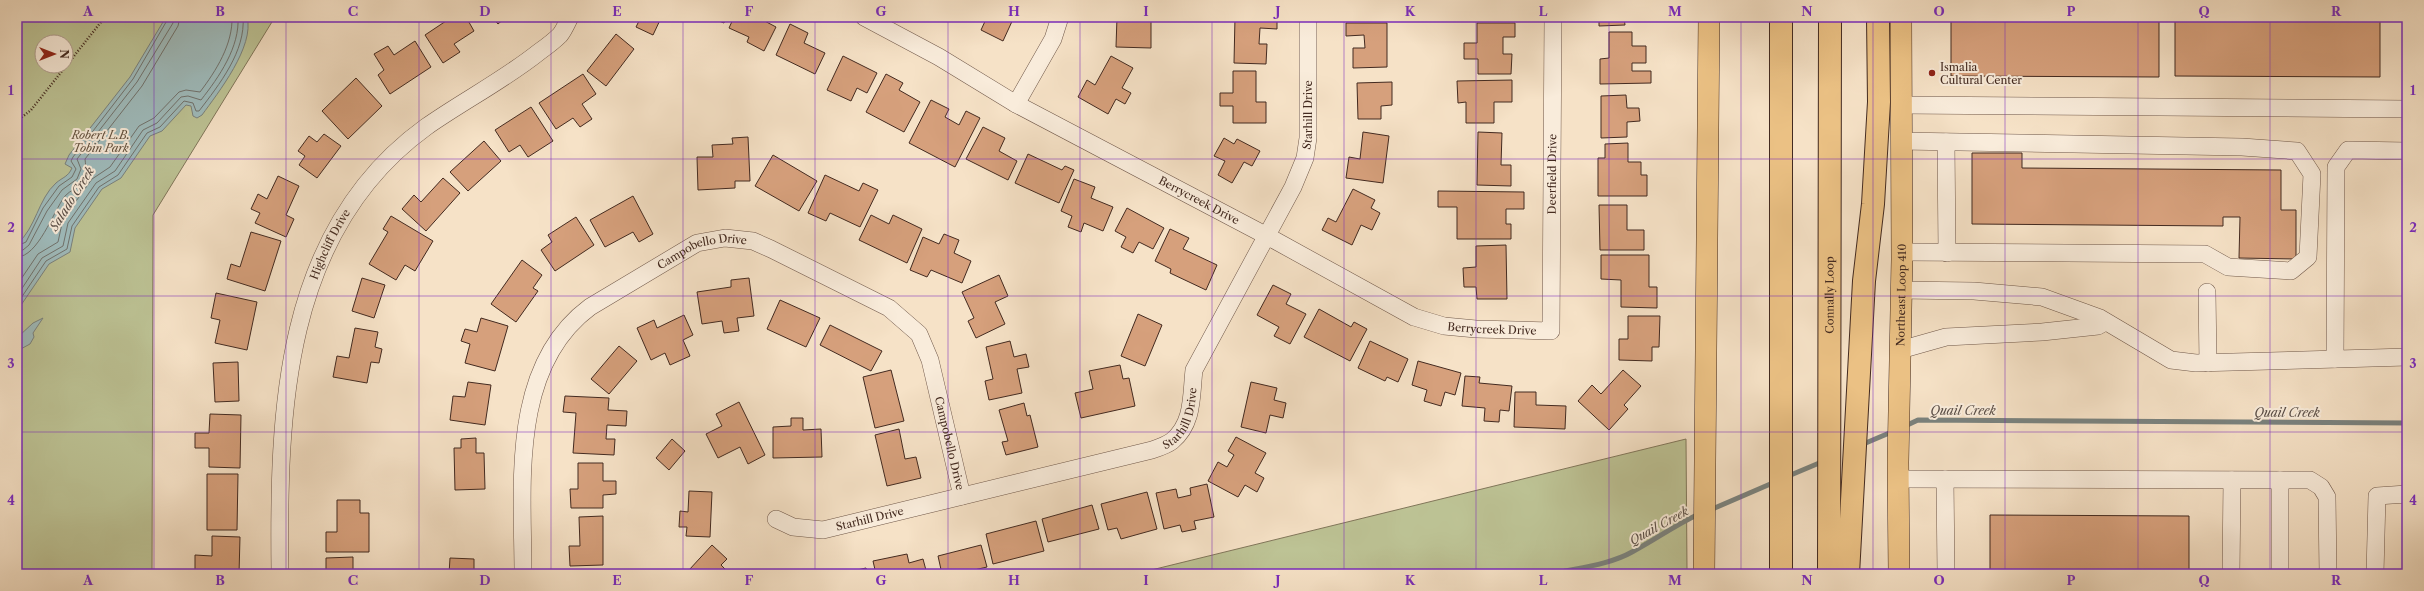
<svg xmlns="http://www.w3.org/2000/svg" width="2424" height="591" viewBox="0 0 2424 591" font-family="'Libre Caslon Text',serif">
<rect width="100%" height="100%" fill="#f6e2c7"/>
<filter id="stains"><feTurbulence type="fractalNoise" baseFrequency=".005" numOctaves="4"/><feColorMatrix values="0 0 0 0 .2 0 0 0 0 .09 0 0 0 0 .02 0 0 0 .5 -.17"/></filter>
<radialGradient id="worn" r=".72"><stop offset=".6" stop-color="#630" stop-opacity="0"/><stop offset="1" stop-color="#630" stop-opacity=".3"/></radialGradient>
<path fill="#bdc395" stroke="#80765a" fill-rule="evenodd" d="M17,17H275L153,215L152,574H17ZM42,42H66V66H42Z
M1686,439L1687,570L1678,574H1135Z"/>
<path fill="#9fbcbd" stroke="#7a827e" d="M166,17H247C255,46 218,93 202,115L197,118L193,116L191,106L186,105L162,131L150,136L121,178L102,189L75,228L70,252L49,264L17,311V244C36,228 38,199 56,183C63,177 68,177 72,168L65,164L69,155L130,77Z
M43,318L33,333L34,337L30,344L17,351V335L19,336L33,323Z"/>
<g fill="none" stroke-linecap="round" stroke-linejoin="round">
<path stroke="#71736e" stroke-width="1" d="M17,246L26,242L43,208L59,186L72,177L76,169L71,161L73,157L133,79L169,17
M17,251L23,250L29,245L47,211L62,190L77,179L81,169L77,159L137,82L173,23L174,17
M17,257C38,257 53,212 65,196C70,190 78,189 82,183C87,174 86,168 85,159L142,86L178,26L180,17
M17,285L38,254L58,242L63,219L92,179L110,167L139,126L154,118L179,92L186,90L200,92C216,71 233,44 232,17
M17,296L42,258L63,246L68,223L96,183L115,171L143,130L157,123L181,97L188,96L201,100C219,77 240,47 238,17
M17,304L46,261L67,249L72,226L99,187L118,175L147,133L160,127L184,101L193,103L196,111H199C219,85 246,51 243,17"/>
<path stroke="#7a827e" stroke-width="5" d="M1903,427L1918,420L2407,423
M1861,445L1894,431
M1786,477L1824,461
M1710,510L1775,482
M1552,574C1577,568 1609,565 1632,552C1655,540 1675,525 1699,514"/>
</g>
<path fill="#d6a07c" stroke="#432a20" d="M452,17H466L474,31L454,44L460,52L443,63L425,35Z
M492,17H506L498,24Z
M641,17L661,18L653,35L636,27Z
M709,17H726L724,23Z
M734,17H757L776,27L764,51L747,42L749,37L729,28Z
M987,17H1014L1003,41L981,30Z
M1117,17H1151V48L1116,47Z
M1235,17H1277V29L1260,28L1259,44H1267L1266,64L1234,63Z
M1599,17H1624L1625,25L1599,26Z
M1951,17H2159V77L1951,76Z
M2175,17H2380V77L2175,76Z
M1346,23H1387V67L1353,68V48H1365L1364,35L1346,36Z
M1477,23H1515V37H1503V54H1512L1511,74H1478V59H1464V43H1477Z
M790,24L808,33L804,43L825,53L815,74L776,55Z
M1609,32H1632V46H1646V63H1632V71H1651V83L1600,84V59L1609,58Z
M616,34L634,49L606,86L587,71Z
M415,41L431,67L390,94L378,75L384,70L374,54L388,46L394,55Z
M843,56L877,73L867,93L857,88L851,101L827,90Z
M1111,56L1133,68L1122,88L1131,93L1125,104L1116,99L1108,114L1078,97L1087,80L1095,85Z
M1233,71H1256V102H1266V123H1233V106H1220V93H1233Z
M583,74L596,94L582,104L592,119L580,127L573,118L556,129L539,103Z
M886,74L903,83L899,90L920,102L904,132L866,112Z
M356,78L382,106L348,139L322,111Z
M1512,80V102H1494V123H1466V102L1458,103L1457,81Z
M1392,82V105L1381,106V119H1358L1357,83Z
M1626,95L1627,108H1639L1640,121L1627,122V137L1601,138V96Z
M931,100L949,109L945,117L959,125L966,111L980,118L955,167L909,143Z
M531,107L553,141L528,157L520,145L509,152L495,130Z
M983,127L1005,138L999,151L1017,161L1008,180L966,159Z
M1363,132L1389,136L1383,183L1346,178L1349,157L1360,159Z
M1478,132L1502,133L1501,165H1511V186L1477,185Z
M324,134L341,146L317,178L299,165L305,156L298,151L309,136L317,142Z
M748,137L750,181H735V188L698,190L697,157H713L712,145L733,144L732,138Z
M1224,138L1234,144L1237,139L1260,151L1252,166L1244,162L1232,183L1218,175L1225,161L1214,156Z
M484,141L501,161L468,191L450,172Z
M1628,143V162H1641V175H1647V196H1598V158H1605V144Z
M1972,153H2022V168L2281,170V210H2296V259L2239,258L2240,217H2223V226L1972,224Z
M1028,154L1062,170L1065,166L1074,170L1059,203L1015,183Z
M773,155L817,181L799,211L755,186Z
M825,175L859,191L863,183L878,190L860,227L830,213L826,221L808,213Z
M278,176L299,186L286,215L294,219L286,237L255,223L260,213L251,209L258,194L267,199Z
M443,178L460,193L426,231L402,209L414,195L421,202Z
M1074,179L1095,187L1091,198L1113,207L1103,231L1084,223L1081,232L1068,227L1072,216L1061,211Z
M1353,189L1375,200L1371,208L1380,213L1372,230L1361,225L1352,245L1322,230L1328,218L1336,222Z
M1438,191L1524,192V209H1506V224H1511V239H1457V207H1438Z
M633,196L653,234L639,242L633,232L605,247L590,220Z
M1599,205H1627V230H1644V250H1600Z
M1127,208L1164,228L1153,249L1139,242L1133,253L1121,247L1126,237L1115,231Z
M871,215L889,224L893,215L922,229L907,263L859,240Z
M391,216L433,241L415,271L405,265L396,280L369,264L388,232L383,229Z
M576,217L594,245L555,271L541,250L552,242L548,235Z
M1170,229L1189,238L1183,249L1217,265L1206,290L1170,273L1171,269L1155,261Z
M251,232L281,241L265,291L227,279L231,264L240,267Z
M944,234L959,240L954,253L971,261L962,283L931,270L927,277L910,270L923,237L939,244Z
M1506,245L1507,299H1477L1476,287H1464L1463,268L1476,267V246Z
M1601,255H1649V287H1657V308L1621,307V280L1601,279Z
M522,260L542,275L533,288L538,291L516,322L491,304Z
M999,275L1008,296L995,302L1005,324L976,338L968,321L974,318L962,292Z
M362,278L385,285L374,318L352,311Z
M749,278L754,316L737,318L739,331L724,333L722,321L702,324L697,292L731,287V280Z
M1273,285L1291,294L1286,304L1306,314L1290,344L1274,336L1279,327L1257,315Z
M216,293L257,302L247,350L215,343L220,320L211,318Z
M780,300L820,318L806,347L767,329Z
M1319,309L1351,327L1354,322L1367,329L1350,361L1304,337Z
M1138,314L1162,325L1145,366L1121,356Z
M684,315L693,335L683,340L690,356L670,365L665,353L651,360L637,328L654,320L657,328Z
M1628,316H1660L1659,347H1652V361L1619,360V339H1628Z
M481,318L508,326L495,371L465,363L470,344L461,341L465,329L477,332Z
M830,325L882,351L871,371L820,345Z
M355,328L378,332L375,347L382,349L379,363L371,362L367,383L333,377L337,356L349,358Z
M1010,341L1014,357L1026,354L1029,367L1017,369L1022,393L989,400L985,381L993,379L986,347Z
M1370,341L1408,359L1398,382L1387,377L1385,381L1358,368Z
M619,346L637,361L609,394L591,379Z
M1418,361L1461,373L1455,395L1445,392L1441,406L1424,401L1427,390L1412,385Z
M238,362L239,401L215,402L213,363Z
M1120,365L1123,379L1129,378L1135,406L1081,418L1075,393L1093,389L1089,371Z
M891,370L904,421L875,428L863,377Z
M1623,370L1641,386L1624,405L1628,409L1609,430L1578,401L1592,385L1601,394Z
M1465,376L1480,377L1479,383L1512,386L1509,411L1500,410L1499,422L1484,421L1485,408L1462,406Z
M468,382L491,385L485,425L450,420L453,396L465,397Z
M1251,382L1277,388L1274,400L1286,403L1283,418L1270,415L1266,433L1241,427Z
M1515,392H1536V405L1566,406L1565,429L1514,427Z
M565,396L609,398L608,410L627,411L626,426L607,425L606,439H615L614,455L573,453L576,413L563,412Z
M739,402L765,455L748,464L740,447L718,458L706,434L722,426L716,414Z
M1024,403L1027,416L1030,415L1038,447L1006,455L1002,442L1008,441L999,410Z
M210,414L241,415L240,468L209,467V448H195V433H209Z
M791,418H803V430L821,429L822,457L773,458V427L791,426Z
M899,429L905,459L916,457L921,478L887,486L875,435Z
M1236,437L1266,453L1255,473L1264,478L1257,492L1245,485L1238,497L1208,481L1218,462L1227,467L1234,455L1228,451Z
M476,438V453H484L485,489L455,490L454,448H461V439Z
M672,439L685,451L669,470L656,458Z
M578,463H603V481H616V494L603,495V508H571L570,489H578Z
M207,474H238L237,530H207Z
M1207,484L1214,517L1194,521L1196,529L1182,532L1180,525L1164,529L1156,493L1176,489L1178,498L1191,495L1190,488Z
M689,491L712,492L710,537L686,536L687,527H679L680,511L688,512Z
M1147,492L1157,529L1121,539L1117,528L1108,530L1101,504Z
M337,500H360V513H369V552H326V532H337Z
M1092,505L1099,529L1048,542L1042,519Z
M1990,515L2189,516V574H1990Z
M603,516V565L570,566L569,546H580L579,517Z
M1036,521L1044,551L993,564L986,534Z
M212,536L240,537L239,574H208V571H195V555L212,556Z
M712,545L727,559L721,565L730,574H693L689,570Z
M981,545L987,567L957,574H942L938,556Z
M907,554L909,563L923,559L927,574H876L873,561Z
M353,557V574H326V558Z
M450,558L474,559V574H449Z
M866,568L868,574H839Z
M628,571V574H608Z"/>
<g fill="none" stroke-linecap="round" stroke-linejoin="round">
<g stroke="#70584a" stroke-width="18">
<g id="minor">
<path id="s1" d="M864,17L939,57L1016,104L1267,236L1414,317L1444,326L1476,329L1551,331L1553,17"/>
<path d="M1016,104L1053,39L1060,17"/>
<path d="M1901,105L2407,109"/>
<path d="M1901,141L2242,147L2297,151L2312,174L2308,257L2291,271L2228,267L2205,254L1902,252"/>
<path d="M1946,142L1947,253"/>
<path d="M1901,290L1974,291L2042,297L2100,318L2171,360L2196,363L2407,357"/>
<path d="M2207,292L2208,363"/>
<path d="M1900,350L1946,337L2042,332L2098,326L2105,322"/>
<path d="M2335,359L2336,167L2348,150L2407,151"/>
<path d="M1898,479L2310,480L2321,487L2327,497L2328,574"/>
<path d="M1945,479L1946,574"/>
<path id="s2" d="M776,519L793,527L823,530L1152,450C1158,448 1167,445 1172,441C1194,423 1191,395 1194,370L1293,187L1305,158L1308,138V17"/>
<path id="s3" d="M280,574C278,413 282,231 426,127C463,101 504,80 539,52C546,47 554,41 560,35C564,30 567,23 570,17"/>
<path id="s4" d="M523,574C523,485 509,367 590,307L697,243L725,238L753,241L771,249L889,308L919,334L930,360L962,496"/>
<path d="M2231,574L2232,480"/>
<path d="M2280,574V480"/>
<path d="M2375,574L2377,496L2407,494"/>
</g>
</g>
<g stroke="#432a20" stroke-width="22">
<g id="major">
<path d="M1704,574L1709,17"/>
<path id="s5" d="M1899,574L1898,462L1902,259L1901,17"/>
</g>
</g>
<g stroke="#432a20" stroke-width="24">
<g id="highway">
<path d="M1781,574V17"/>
<path id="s6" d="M1829,574L1830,17"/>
<path d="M1848,574L1864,281L1873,204L1879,102L1878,17"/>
</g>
</g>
<path stroke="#432a20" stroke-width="2.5" stroke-dasharray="1 2" stroke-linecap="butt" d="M17,121L31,110L105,17"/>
<use href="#minor" stroke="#f9ecdb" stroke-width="17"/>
<use href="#major" stroke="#ebc184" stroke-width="21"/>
<use href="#highway" stroke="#ebc184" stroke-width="22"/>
</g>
<path fill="none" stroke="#7b2cbf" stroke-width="1" stroke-opacity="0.55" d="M154,17V574M286,17V574M419,17V574M551,17V574M683,17V574M815,17V574M948,17V574M1080,17V574M1212,17V574M1344,17V574M1476,17V574M1609,17V574M1741,17V574M1873,17V574M2005,17V574M2138,17V574M2270,17V574M17,159H2407M17,296H2407M17,432H2407"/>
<circle fill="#8f2418" stroke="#f9ecdb" stroke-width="1.5" cx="1932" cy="73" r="4"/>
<g text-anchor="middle" stroke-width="4" stroke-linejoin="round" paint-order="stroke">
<g font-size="11" fill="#432a20" stroke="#f9ecdb" text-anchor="start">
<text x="1940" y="71">Ismalia<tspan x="1940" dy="13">Cultural Center</tspan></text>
</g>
<g font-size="11" fill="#432a20" stroke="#f9ecdb">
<text dy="4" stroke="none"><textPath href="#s2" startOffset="769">Starhill Drive</textPath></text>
<text dy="4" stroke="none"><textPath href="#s1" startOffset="922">Deerfield Drive</textPath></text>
<text dy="4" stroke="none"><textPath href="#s1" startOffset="382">Berrycreek Drive</textPath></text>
<text dy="4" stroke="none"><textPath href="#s3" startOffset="337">Highcliff Drive</textPath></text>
<text dy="4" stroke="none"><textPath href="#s4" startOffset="414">Campobello Drive</textPath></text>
<text dy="4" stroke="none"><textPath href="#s6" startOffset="279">Connally Loop</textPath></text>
<text dy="4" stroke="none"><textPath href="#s5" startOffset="279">Northeast Loop 410</textPath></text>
<text dy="4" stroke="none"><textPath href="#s1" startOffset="706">Berrycreek Drive</textPath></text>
<text dy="4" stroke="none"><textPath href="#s2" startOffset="434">Starhill Drive</textPath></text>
<text dy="4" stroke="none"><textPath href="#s4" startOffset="773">Campobello Drive</textPath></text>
<text dy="4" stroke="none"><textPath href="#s2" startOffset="97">Starhill Drive</textPath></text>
</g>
<g font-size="11" font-style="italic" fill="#62503d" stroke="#f9ecdb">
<text x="101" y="139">Robert L.B.<tspan x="101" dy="13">Tobin Park</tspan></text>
</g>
<g font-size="12" font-style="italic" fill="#5a4e47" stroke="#f9ecdb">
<text transform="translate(72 199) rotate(-58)" y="4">Salado Creek</text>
<text x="1963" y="415">Quail Creek</text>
<text x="2287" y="417">Quail Creek</text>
<text transform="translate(1659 526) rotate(-29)" y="4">Quail Creek</text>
</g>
</g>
<rect width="2424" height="591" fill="none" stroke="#f6e2c7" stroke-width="44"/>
<g transform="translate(54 54) rotate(90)"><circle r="19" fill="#f9ecdb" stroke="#b09e90"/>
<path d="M0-3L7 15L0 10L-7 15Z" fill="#8f2418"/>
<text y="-6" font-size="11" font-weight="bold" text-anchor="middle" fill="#432a20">N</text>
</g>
<rect x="22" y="22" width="2380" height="547" fill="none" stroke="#7b2cbf" stroke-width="1.5"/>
<g font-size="13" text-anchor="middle" font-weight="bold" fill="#7b2cbf">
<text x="88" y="16">A</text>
<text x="220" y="16">B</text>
<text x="353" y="16">C</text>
<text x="485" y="16">D</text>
<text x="617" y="16">E</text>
<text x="749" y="16">F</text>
<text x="881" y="16">G</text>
<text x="1014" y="16">H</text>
<text x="1146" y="16">I</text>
<text x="1278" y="16">J</text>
<text x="1410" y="16">K</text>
<text x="1543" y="16">L</text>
<text x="1675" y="16">M</text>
<text x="1807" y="16">N</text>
<text x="1939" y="16">O</text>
<text x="2071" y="16">P</text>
<text x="2204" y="16">Q</text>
<text x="2336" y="16">R</text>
<text x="11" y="95">1</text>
<text x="2413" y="95">1</text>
<text x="11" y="232">2</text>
<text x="2413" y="232">2</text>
<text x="11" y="368">3</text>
<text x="2413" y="368">3</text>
<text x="11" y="505">4</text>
<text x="2413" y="505">4</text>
<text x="88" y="585">A</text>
<text x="220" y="585">B</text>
<text x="353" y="585">C</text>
<text x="485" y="585">D</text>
<text x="617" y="585">E</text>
<text x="749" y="585">F</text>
<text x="881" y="585">G</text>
<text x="1014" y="585">H</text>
<text x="1146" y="585">I</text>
<text x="1278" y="585">J</text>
<text x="1410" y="585">K</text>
<text x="1543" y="585">L</text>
<text x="1675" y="585">M</text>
<text x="1807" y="585">N</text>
<text x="1939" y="585">O</text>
<text x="2071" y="585">P</text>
<text x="2204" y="585">Q</text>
<text x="2336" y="585">R</text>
</g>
<rect width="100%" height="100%" filter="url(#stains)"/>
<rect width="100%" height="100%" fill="url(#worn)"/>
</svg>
